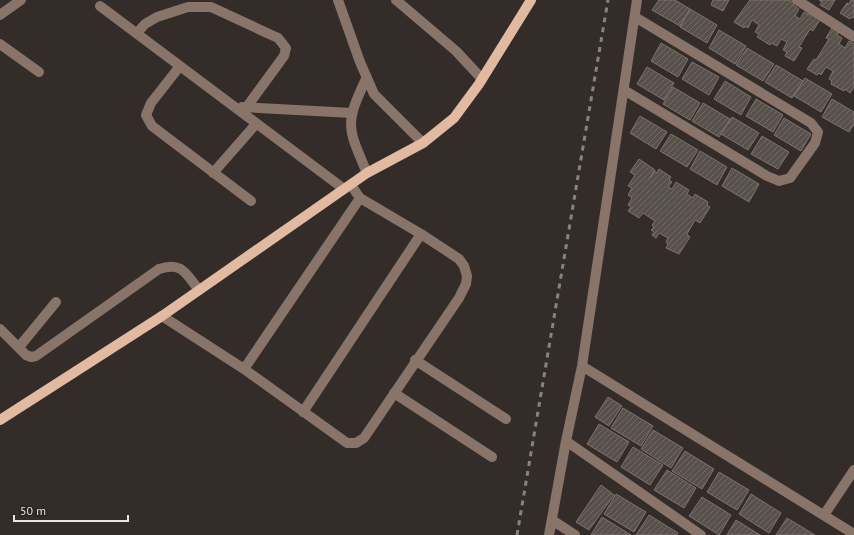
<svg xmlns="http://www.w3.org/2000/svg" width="854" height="535" viewBox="0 0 854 535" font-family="'PT Sans',sans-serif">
<defs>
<pattern id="building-hatch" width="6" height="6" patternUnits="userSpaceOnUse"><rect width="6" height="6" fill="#58504b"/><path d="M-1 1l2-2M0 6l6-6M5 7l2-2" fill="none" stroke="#706965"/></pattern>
</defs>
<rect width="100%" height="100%" fill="#342c28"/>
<path fill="url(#building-hatch)" stroke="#7c736e" d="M659,0H675L690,9L680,26L652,10Z
M713,0H729L723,11L711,5Z
M750,0H790L794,3L793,5L799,9L795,16L800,19L804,12L810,15L812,12L821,18L813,31L810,29L799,47L802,48L794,61L785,56L787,52L783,50L787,42L781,39L777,46L771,43L770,45L757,37L759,34L755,32L759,25L752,20L748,28L745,26L744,28L734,22Z
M819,0H835L829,10L820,5L822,2Z
M851,0H854V18L852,17L850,19L840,13L847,3L849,4Z
M690,9L717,25L707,43L680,27Z
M832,28L839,32L837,35L842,38L839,44L845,48L849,41L854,44V87L850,93L845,89L844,91L831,84L832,81L829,79L833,71L826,67L821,75L819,73L817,75L807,69L814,59L816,60L829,39L826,38Z
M719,30L746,46L735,64L709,48Z
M661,43L688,59L678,77L651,61Z
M747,48L774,64L763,81L736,65Z
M692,62L719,77L709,95L682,79Z
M776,65L803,81L792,98L765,82Z
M647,67L674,83L664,100L637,84Z
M805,78L832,94L821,112L794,96Z
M725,81L751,97L741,115L714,99Z
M673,87L700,103L690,120L663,104Z
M756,99L783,115L773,132L746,116Z
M832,99L854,112V124L849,132L822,117Z
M703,103L730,119L719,137L692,121Z
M640,116L667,132L656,149L630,133Z
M732,117L759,133L748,150L721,134Z
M784,118L811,134L801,151L774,135Z
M671,134L698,150L687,167L660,151Z
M762,136L789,152L778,169L751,154Z
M700,151L727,167L717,185L690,169Z
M639,159L655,170L650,178L654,171L657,173L659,169L671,177L669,180L672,182L668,187L672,189L676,182L689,190L687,194L693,198L695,194L708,202L707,205L710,207L700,223L695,220L687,234L690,237L679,254L666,248L668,244L666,242L668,238L659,233L656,238L652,235L654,232L651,230L654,227L652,225L655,221L643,213L639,218L628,211L631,207L628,205L632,198L628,195L632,188L628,186L635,175L630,172Z
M732,168L759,184L749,202L722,186Z
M608,397L622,406L609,426L595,417Z
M623,408L653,426L641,446L611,428Z
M599,424L629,442L617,462L587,444Z
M653,430L683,448L671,468L641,449Z
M633,447L663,465L650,485L621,467Z
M685,451L714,469L702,489L672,471Z
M667,470L696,488L684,508L654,490Z
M719,472L749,490L737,510L707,492Z
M601,485L614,495L589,530L576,522Z
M616,494L646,512L634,532L604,514Z
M751,494L781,513L769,533L739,514Z
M702,497L731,515L719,535L689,516Z
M649,515L678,533L677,535H636Z
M602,517L631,535H591Z
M787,518L815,535H776Z
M736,520L760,535H727Z"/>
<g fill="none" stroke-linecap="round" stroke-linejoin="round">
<path stroke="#887469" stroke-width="10" d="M338,0L360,62L374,94L423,143
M396,0L456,51L482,79
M797,0L854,37
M100,6L344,189
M0,15L21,0
M137,33L145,24L157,17L188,7H211L278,38L286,48L284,56L246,108
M0,44L39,72
M180,66L151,103L146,115L152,126L251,201
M366,79C344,125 348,128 367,173
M624,90L767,176L779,181L790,178L815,143L818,132L811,123L635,17
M242,107L352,113
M213,173L256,124
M162,316L244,369L347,443H356L364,438L459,298L466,284L467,276L464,266L459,259L421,234L360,198L351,185
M0,329L26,355L31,357L36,356L159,269C182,261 186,274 199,290
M19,347L56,302
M415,360L506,419
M582,366L854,534
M244,369L360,198
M394,393L492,457
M303,412L421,234
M566,441L701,535
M824,515L854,470
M552,520L575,535
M549,535L566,441L582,366L637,0"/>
<path stroke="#e2baa2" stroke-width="10" d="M0,420L162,316L367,173L423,143L454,118L479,84L531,0"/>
<path stroke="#89827f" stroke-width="3" stroke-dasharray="5 5" stroke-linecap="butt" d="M517,535L608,0"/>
</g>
<path d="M14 515v6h114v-6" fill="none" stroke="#e9e4e2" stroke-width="2"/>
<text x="20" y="515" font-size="12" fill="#e9e4e2" stroke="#2a231f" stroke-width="3" paint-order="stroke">50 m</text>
</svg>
